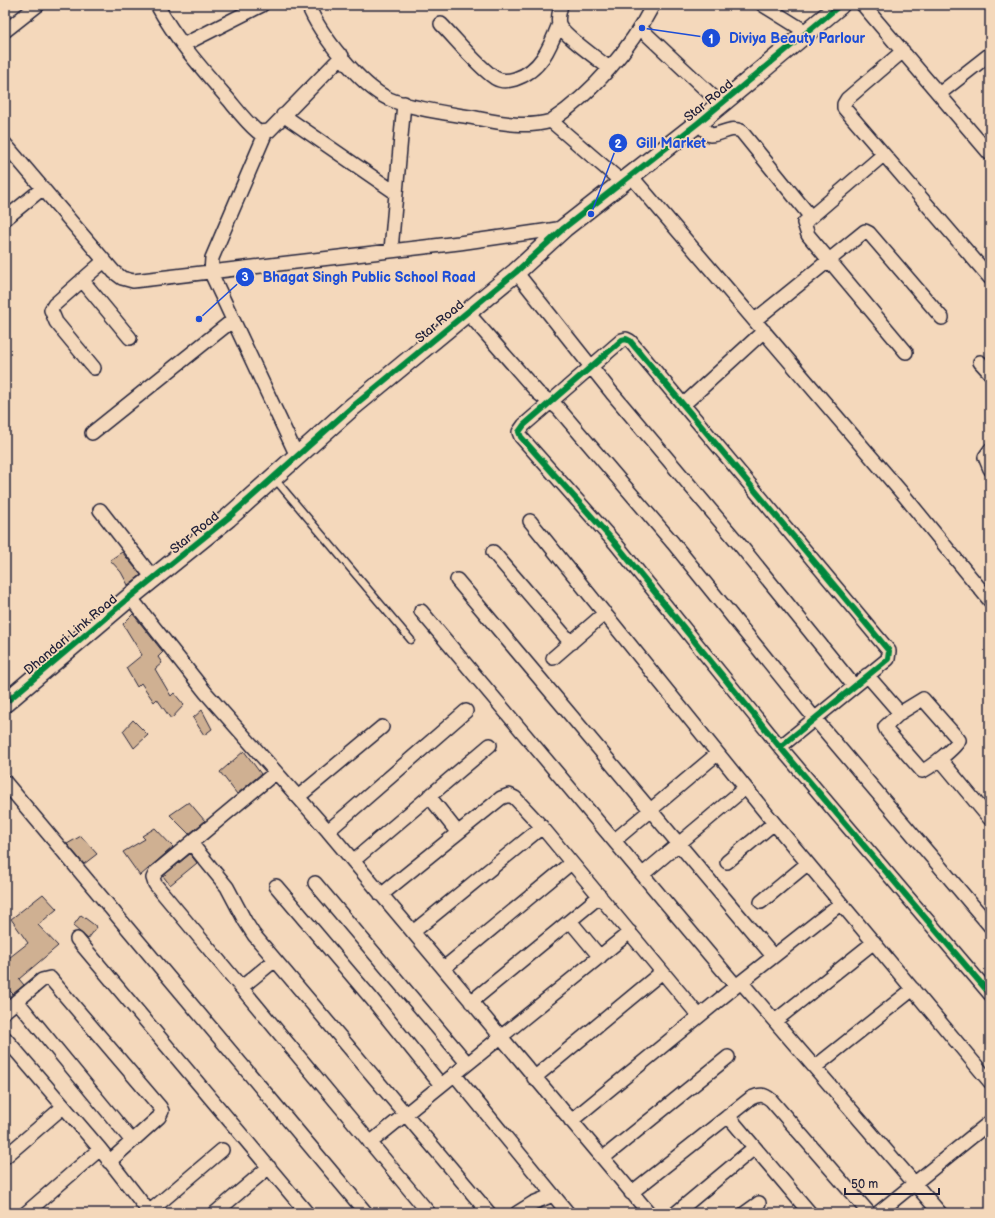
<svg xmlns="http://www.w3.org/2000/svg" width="995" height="1218" viewBox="0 0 995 1218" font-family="'Balsamiq Sans',sans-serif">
<rect width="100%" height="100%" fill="#f4d8bb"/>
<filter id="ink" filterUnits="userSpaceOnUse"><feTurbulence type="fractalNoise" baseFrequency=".025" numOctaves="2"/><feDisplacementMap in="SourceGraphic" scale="8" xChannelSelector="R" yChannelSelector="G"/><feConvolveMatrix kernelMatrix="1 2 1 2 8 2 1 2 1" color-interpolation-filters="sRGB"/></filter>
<g filter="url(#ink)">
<path fill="#cfb092" stroke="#22223b" d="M122,552L141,575L128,585L121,572L110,560Z
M133,614L163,652L158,657L162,663L155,669L171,696L174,693L184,705L171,719L157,699L154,702L141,683L137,687L126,668L142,655L123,624Z
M202,710L212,729L204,735L193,718Z
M133,720L148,735L134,748L123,731Z
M244,751L261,774L237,794L220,772Z
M189,802L205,821L189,834L170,815Z
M155,828L173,847L140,876L123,852L145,839L142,836Z
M81,836L97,854L84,864L67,844Z
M190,854L197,863L170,885L163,876Z
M43,894L57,909L38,925L58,946L19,979L24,985L13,994L5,986V961L28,943L11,919Z
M81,915L97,927L88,939L73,926Z"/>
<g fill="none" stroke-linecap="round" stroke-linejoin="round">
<g stroke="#22223b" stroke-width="9">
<path id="lane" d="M274,478L411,640"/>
</g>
<g stroke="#22223b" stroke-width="16">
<path id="street" d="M157,5C176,40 203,70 229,100C238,111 247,123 258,132L269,131L342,56
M308,5C320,35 360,85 389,99C409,108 447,113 470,117C497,122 523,129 551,121
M561,5C560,11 557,17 559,24C563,35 598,59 609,68
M763,5L808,33
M863,5L990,154
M441,24C455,38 478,67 495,78C502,82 508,81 515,79C541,71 550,47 559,24
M641,29L721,104
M5,31L38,5
M183,45L262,5
M903,51L847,99L844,104V108L990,278
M939,94L990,54
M283,115L396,193
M698,123L710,135C722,135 729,126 741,131L810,216
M266,132L212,258L211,273L297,456
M5,144L114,272L122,278L133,281L459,243L564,228
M883,155L804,223L808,235L906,352
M631,176L902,493L990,601
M622,182L551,121C593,93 630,49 653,5
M5,219L43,188
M391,250L404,103
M516,272L612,393L740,545L854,686
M82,280L130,338
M467,312L538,393L558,408L673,543L815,719L990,926
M755,320L865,231L869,233L942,318
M980,362L990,373
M94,368L56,322L51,310L54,305L104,261
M683,405L764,331
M92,433L233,320
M990,450L985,457L990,469
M100,510L153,578
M530,521L774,823L990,1082
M493,552L571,643
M457,580L773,956
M130,597L206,693L328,831L649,1213
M421,611L736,986
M553,658L605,613
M867,675L900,713
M923,699L959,740C956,747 929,769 922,771L887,731L885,727L900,713Z
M780,747L888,659L889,651L630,341L626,339L622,340L524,425L519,432L521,437L616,544L780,747L990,994
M940,759L990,819
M276,772L156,872L153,878L155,884L429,1213
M5,782L366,1213
M429,796L458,833
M298,797L382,727
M328,831L466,711
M615,840L717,754
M191,843L227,887L245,921L254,935L489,1213
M353,861L490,745
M727,862L774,823
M643,874L745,788
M315,883L467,1063
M276,886L371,998L441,1085
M381,895L501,798L509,795L515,798L542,827L699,1016
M761,902L807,864
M570,921L600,957
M413,932L542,827
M77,939L307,1213
M444,968L571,863
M741,982L940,1213
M242,987L275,960
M17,1001L132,1141
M471,1002L600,896
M5,1011L42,980L50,978L160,1107L162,1111L159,1117L109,1162
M775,1021L874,942
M5,1038L100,1149L150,1213
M815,1067L913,989
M454,1074L568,1213
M534,1078L662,972
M728,1116L810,1213
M571,1121L736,986L840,904
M370,1143L630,932
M5,1157L63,1107
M603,1158L728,1057
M631,1193L751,1098C760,1094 764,1094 771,1100L869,1213
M149,1212L222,1150
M26,1213L100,1149
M215,1213L269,1167
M517,1213L533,1203L553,1195
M676,1213L754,1148
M745,1213L759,1203
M878,1213L990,1122"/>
</g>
<g stroke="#22223b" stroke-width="21">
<path id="secondary" d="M5,703L130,597L228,518L351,408L516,272L564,228L698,123L840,5"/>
</g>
<use href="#lane" stroke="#f4d8bb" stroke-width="6"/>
<use href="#street" stroke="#f4d8bb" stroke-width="13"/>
<use href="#secondary" stroke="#f4d8bb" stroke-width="18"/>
<g stroke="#f4d8bb" stroke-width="8">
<path id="cycleway" d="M5,703L130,597L228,518L351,408L516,272L564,228L698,123L840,5
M780,747L888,659L889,651L630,341L626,339L622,340L524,425L519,432L521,437L616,544L780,747L990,994"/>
</g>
<use href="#cycleway" stroke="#00873e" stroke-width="6"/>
</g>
</g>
<g text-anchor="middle" stroke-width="3.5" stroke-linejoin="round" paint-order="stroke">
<g font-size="13" fill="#22223b" stroke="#f4d8bb">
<text transform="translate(708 100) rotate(-39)" y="5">Star Road</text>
<text transform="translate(439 321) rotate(-40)" y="5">Star Road</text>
<text transform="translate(194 532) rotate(-39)" y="5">Star Road</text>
<text transform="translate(70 634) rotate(-40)" y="5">Dhandari Link Road</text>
</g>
</g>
<path fill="none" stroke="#1d4ed8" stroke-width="1.5" d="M642 28L711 38M591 214L618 143M199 319L245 277"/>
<g fill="#1d4ed8" stroke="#f4d8bb" stroke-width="1.5">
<circle cx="642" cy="28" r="4"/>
<circle cx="591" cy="214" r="4"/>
<circle cx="199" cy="319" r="4"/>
<circle cx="711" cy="38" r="10"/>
<circle cx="618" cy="143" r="10"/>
<circle cx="245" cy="277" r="10"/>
</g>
<g font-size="12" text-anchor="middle" font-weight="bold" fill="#fff">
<text x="711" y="43">1</text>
<text x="618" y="148">2</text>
<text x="245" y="281">3</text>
</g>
<g font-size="14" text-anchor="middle" font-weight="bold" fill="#1d4ed8" stroke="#f4d8bb" stroke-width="3.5" stroke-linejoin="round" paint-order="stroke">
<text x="797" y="43">Diviya Beauty Parlour</text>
<text x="671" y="148">Gill Market</text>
<text x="369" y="282">Bhagat Singh Public School Road</text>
</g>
<rect width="995" height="1218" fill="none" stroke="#f4d8bb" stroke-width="20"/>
<rect x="10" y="10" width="975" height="1198" fill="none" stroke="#22223b" stroke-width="1.5" filter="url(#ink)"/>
<path d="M845 1188v6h94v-6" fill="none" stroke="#22223b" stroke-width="2"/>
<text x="851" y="1188" font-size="12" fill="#22223b" stroke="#f4d8bb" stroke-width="3" paint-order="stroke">50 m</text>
</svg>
